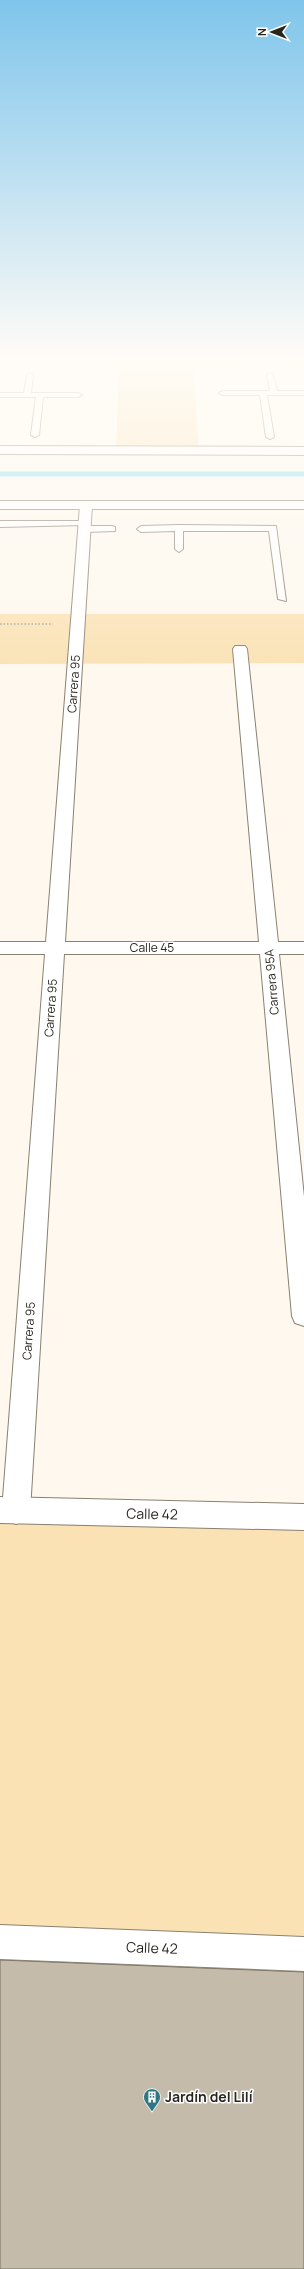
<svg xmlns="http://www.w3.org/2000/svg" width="304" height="2269" viewBox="0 0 304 2269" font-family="Manrope,sans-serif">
<rect width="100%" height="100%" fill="#fef8ee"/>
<path fill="#fae2b5" d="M0,359H304V366L193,367L199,451H116L119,366H0Z
M0,614H304V663L0,664Z
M0,1510L304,1517V1954L0,1942Z"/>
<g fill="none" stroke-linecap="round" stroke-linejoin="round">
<path stroke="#82def0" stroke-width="5" d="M0,474H304"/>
</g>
<path fill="#c4bbaa" stroke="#787060" d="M0,1960L304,1972V2269H0Z"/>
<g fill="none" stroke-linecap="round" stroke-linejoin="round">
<g stroke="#898071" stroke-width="2">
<path id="service" d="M30,373L33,375L31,393H78L82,395L78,397H43L39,435L35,437L31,435L36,397H0V393H24L27,375Z
M270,373L273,375L277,391H304V395H267L274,437L270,439L266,437L260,395H223L219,393L223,391H270L267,375Z
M0,521H85L89,523L85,525L0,527Z
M179,525L276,526L286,601L278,599L269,531H183V549L179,552L175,549V531L141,532L137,529L141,526Z
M112,526L115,527V531L85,532L81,529L85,526Z"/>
</g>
<g stroke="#898071" stroke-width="2">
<path id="minor" d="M86,501L92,505L65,942H259L233,649L235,646H245L247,649L278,942H304V954H279L304,1197V1326L295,1323L292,1316L260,954H64L30,1511L26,1520L16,1524L6,1520L2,1511L45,954H0V942H46L80,505Z"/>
</g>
<g stroke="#898071" stroke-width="2">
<path id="tertiary" d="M0,1497L304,1504V1530L0,1523Z
M0,1925L304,1937V1971L0,1959Z"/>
</g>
<g stroke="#898071" stroke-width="2">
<path id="secondary" d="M0,446L304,447V455L0,454Z
M0,501H304V509H0Z"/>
</g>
<path stroke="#b8b3aa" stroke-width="1.5" stroke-dasharray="1 1.5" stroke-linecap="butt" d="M149,359L201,365L257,361
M282,361H304"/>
<path stroke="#b8b3aa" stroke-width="2" stroke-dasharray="1.5 2" stroke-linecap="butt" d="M0,624H53"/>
<use href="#service" fill="#fff" fill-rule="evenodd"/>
<use href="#minor" fill="#fff" fill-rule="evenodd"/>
<use href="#tertiary" fill="#fff" fill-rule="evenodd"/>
<use href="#secondary" fill="#fff" fill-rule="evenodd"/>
</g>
<linearGradient id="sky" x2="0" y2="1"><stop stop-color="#7fc5eb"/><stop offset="0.53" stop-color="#fffcf7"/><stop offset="1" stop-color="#fffcf7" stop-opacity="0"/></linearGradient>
<rect width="304" height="676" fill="url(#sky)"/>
<defs>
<g id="building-pin" transform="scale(0.9)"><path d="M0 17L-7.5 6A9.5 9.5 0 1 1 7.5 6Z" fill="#307683" stroke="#fff"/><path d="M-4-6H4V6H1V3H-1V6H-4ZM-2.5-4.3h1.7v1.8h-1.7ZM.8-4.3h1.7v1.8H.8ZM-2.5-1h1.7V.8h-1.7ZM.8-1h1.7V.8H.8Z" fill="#fff"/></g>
</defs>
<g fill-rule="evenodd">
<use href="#building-pin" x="152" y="2097"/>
</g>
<g text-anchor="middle" stroke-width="3" stroke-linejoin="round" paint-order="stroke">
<g font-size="12" fill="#28251e" stroke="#fff">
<text transform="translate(74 684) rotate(-86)" y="4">Carrera 95</text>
<text x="152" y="952">Calle 45</text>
<text transform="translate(272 982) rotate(-95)" y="4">Carrera 95A</text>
<text transform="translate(51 1008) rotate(-86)" y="4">Carrera 95</text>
<text transform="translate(29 1331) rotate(-86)" y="4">Carrera 95</text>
</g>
<g font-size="14" fill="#28251e" stroke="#fff">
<text transform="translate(152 1514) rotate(1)" y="5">Calle 42</text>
<text transform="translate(152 1948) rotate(2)" y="5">Calle 42</text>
</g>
<g font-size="14" font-weight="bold" fill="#28251e" stroke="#fff" text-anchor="start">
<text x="165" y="2102">Jardín del Lilí</text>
</g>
</g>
<g transform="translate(272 32) rotate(270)" stroke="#ffffff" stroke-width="3" paint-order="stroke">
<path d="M0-3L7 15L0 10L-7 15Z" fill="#28251e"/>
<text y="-6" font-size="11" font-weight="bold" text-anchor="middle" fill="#28251e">N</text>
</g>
</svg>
